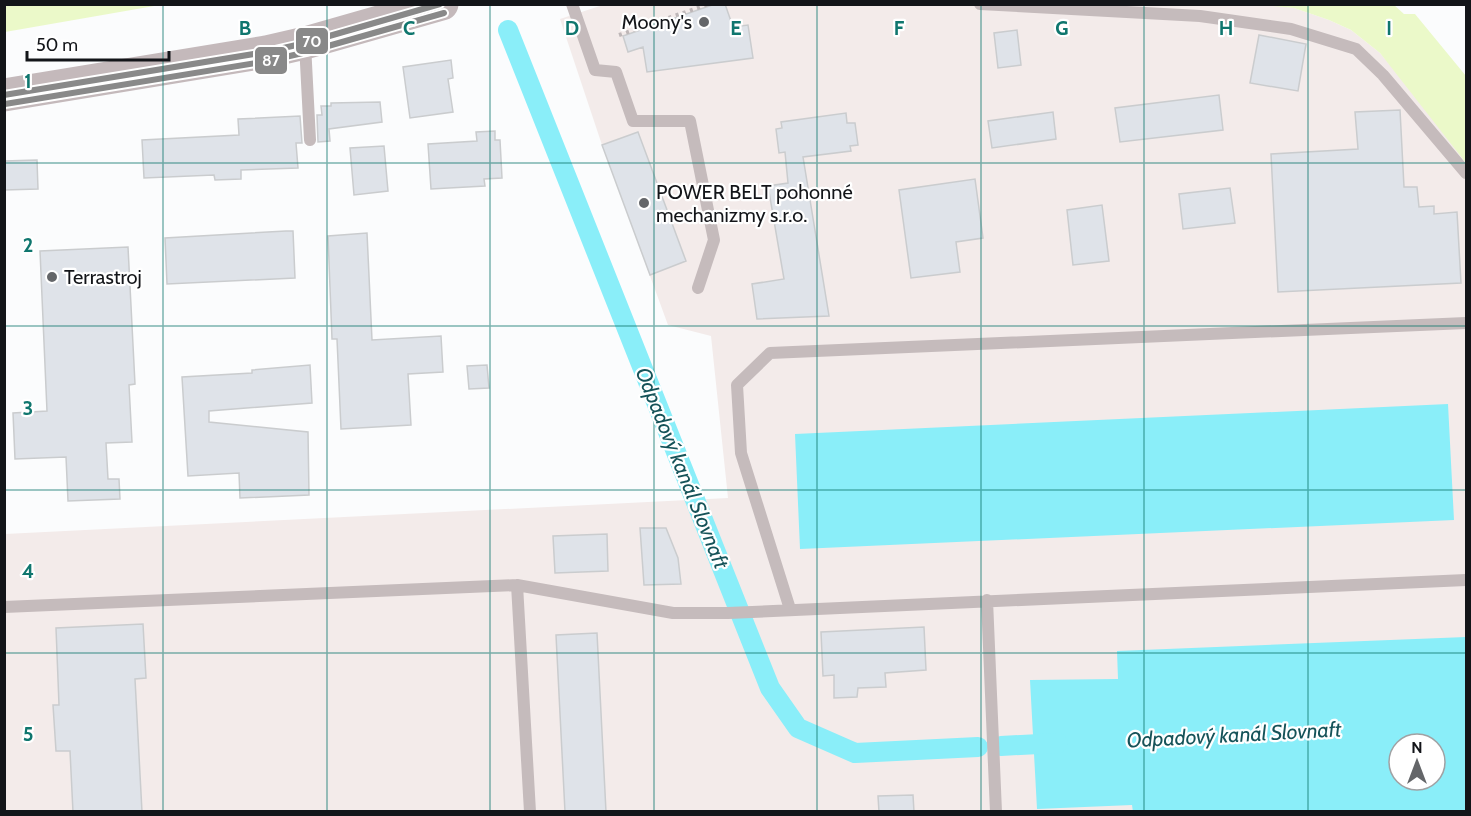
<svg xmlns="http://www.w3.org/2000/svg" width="1471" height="816" viewBox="0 0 1471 816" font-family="Cabin,sans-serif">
<rect width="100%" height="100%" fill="#fbfcfd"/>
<path fill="#f3ebea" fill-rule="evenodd" d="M606,4H1263L1294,8L1329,20L1351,30L1380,53L1466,156V811L5,812V534L728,498L711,336L668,325L602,145L560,19ZM1399,744H1435V780H1399Z"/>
<path fill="#ebf9c9" d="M5,4H160V5L5,32Z
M1263,5H1394L1404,14H1415L1466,76V163L1380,53L1351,30L1329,20L1294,8Z"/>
<path fill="#8aeef9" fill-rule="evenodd" d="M1448,404L1454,520L800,549L795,434Z
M1466,637V810L1133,812L1132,805L1037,809L1030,680L1118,679L1117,651ZM1399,744H1435V780H1399Z"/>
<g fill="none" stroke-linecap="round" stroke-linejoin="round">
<path stroke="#8aeef9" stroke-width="20" d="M508,30L770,688L798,728L855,753L978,747
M1001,746L1058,743"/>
</g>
<path fill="#dfe3e9" stroke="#caccce" stroke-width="1.5" d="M715,4H725L733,27L748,25L753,58L647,72L643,47L628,52L623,36Z
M1017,30L1021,65L998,68L994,33Z
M1259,35L1306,44L1298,91L1250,83Z
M451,60L453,78L448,79L453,112L410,118L403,67Z
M1219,95L1223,130L1120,142L1115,108Z
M380,102L382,122L329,129L330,141L318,142L317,115H322L321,106H331V103Z
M1400,110L1404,187H1417L1419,207L1434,206V214L1457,212L1461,283L1278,292L1271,154L1358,149L1355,112Z
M1053,112L1056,139L992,148L988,121Z
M846,113L847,123H855L858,145L850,146L851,151L803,157L829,316L757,319L752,284L784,279L768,186L788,183L785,152L779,153L776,129L782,128L781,122Z
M300,116L302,143H296L298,168L241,170V179L215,180L214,175L144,178L142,140L239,135L238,119Z
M495,131V140H500L502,178L484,179L485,186L431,189L428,144L477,141L476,132Z
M638,132L686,261L650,275L602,145Z
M384,146L388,191L354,195L350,148Z
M37,160L38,189L4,190V161Z
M975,179L983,238L956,242L960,272L911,278L899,190Z
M1230,188L1235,223L1183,229L1179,194Z
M1102,205L1109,261L1073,265L1067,210Z
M286,231H293L295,278L167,284L165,238Z
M367,233L372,340L441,336L443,372L408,374L411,425L341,429L337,339H332L328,236Z
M128,247L135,384L129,385L132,442L106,443L108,479H119L120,499L68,501L66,457L15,459L13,413L47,411L40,251Z
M310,365L312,403L209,411V422L308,432L309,495L240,498L239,473L188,476L182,377L252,373V370Z
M487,365L489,388L469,389L467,366Z
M640,528H666L678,558L681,584L644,585Z
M607,534L608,571L555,573L553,536Z
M143,624L146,678L135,679L142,812H73L70,751H56L53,705H59L56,628Z
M924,627L926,670L885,673L886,687L858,688L857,697L834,698V675L823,676L821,632Z
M597,633L606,812H565L556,635Z
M913,795L914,812H879L878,796Z"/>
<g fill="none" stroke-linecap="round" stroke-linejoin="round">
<path stroke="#beb7b8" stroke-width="4" stroke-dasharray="3 4.5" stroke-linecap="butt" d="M619,35L709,4"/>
<path stroke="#c5bbbc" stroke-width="12" d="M572,4L595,70L616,72L633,121H690L714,240L698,288
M980,4L1200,16L1291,29L1356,49L1383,75L1466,173
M305,44L310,140
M517,585L530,812
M987,600L996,812
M4,607L517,585L673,613H728L1466,580
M790,609L741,453L737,385L770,353L1466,323"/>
<path stroke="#c4b9bb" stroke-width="33" d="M4,95L266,52L305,43L442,4"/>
<g stroke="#fff" stroke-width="10">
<path id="bus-1" d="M4,95L266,52L305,43L440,4"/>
</g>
<g stroke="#fff" stroke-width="10">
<path id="bus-2" d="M5,104L268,61L307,52L444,13"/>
</g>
<use href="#bus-1" stroke="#898989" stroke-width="6"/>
<use href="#bus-2" stroke="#898989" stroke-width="6"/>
</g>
<path fill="none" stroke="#0f766e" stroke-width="1.5" stroke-opacity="0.55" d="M163,4V812M327,4V812M490,4V812M654,4V812M817,4V812M981,4V812M1144,4V812M1308,4V812M4,163H1466M4,326H1466M4,490H1466M4,653H1466"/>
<g fill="#646669" stroke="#fff" stroke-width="2">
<circle cx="704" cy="22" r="6"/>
<circle cx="644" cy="203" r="6"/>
<circle cx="52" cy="277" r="6"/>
</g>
<g text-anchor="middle" stroke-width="4.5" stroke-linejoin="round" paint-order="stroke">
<g font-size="20" fill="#131519" stroke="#fff" text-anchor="start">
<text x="692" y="29" text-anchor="end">Moony's</text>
<text x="656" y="199">POWER BELT pohonné<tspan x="656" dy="23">mechanizmy s.r.o.</tspan></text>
<text x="64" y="284">Terrastroj</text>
</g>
<g font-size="21" font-style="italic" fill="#155359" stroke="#fff">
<text transform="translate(682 468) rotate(68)" y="7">Odpadový kanál Slovnaft</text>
<text transform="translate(1234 735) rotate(-3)" y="7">Odpadový kanál Slovnaft</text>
</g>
</g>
<g font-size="20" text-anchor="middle" font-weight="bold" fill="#0f766e" stroke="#fff" stroke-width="4.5" stroke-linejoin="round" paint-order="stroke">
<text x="245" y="35">B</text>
<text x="409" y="35">C</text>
<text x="572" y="35">D</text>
<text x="736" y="35">E</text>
<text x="899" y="35">F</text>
<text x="1062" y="35">G</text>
<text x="1226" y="35">H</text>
<text x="1389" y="35">I</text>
<text x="28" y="88">1</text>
<text x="28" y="252">2</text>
<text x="28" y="415">3</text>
<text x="28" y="578">4</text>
<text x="28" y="741">5</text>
</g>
<g stroke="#fff" stroke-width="2">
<rect x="295" y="27" width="34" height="28" rx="6" fill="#898989"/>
<rect x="254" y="46" width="34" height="29" rx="6" fill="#898989"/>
</g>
<g font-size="16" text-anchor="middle" font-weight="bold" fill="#fff">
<text x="312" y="47">70</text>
<text x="271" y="66">87</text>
</g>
<rect width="1471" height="816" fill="none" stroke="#131519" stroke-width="12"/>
<g transform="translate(1417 762)"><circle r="28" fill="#ffffff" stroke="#a1a1a3" stroke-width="1.5"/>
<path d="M0-4.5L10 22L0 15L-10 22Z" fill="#646669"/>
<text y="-9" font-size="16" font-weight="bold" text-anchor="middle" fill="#131519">N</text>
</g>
<path d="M27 51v9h142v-9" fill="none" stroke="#131519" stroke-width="3"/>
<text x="36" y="51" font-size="18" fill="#131519" stroke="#ffffff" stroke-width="4.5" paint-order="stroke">50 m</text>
</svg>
